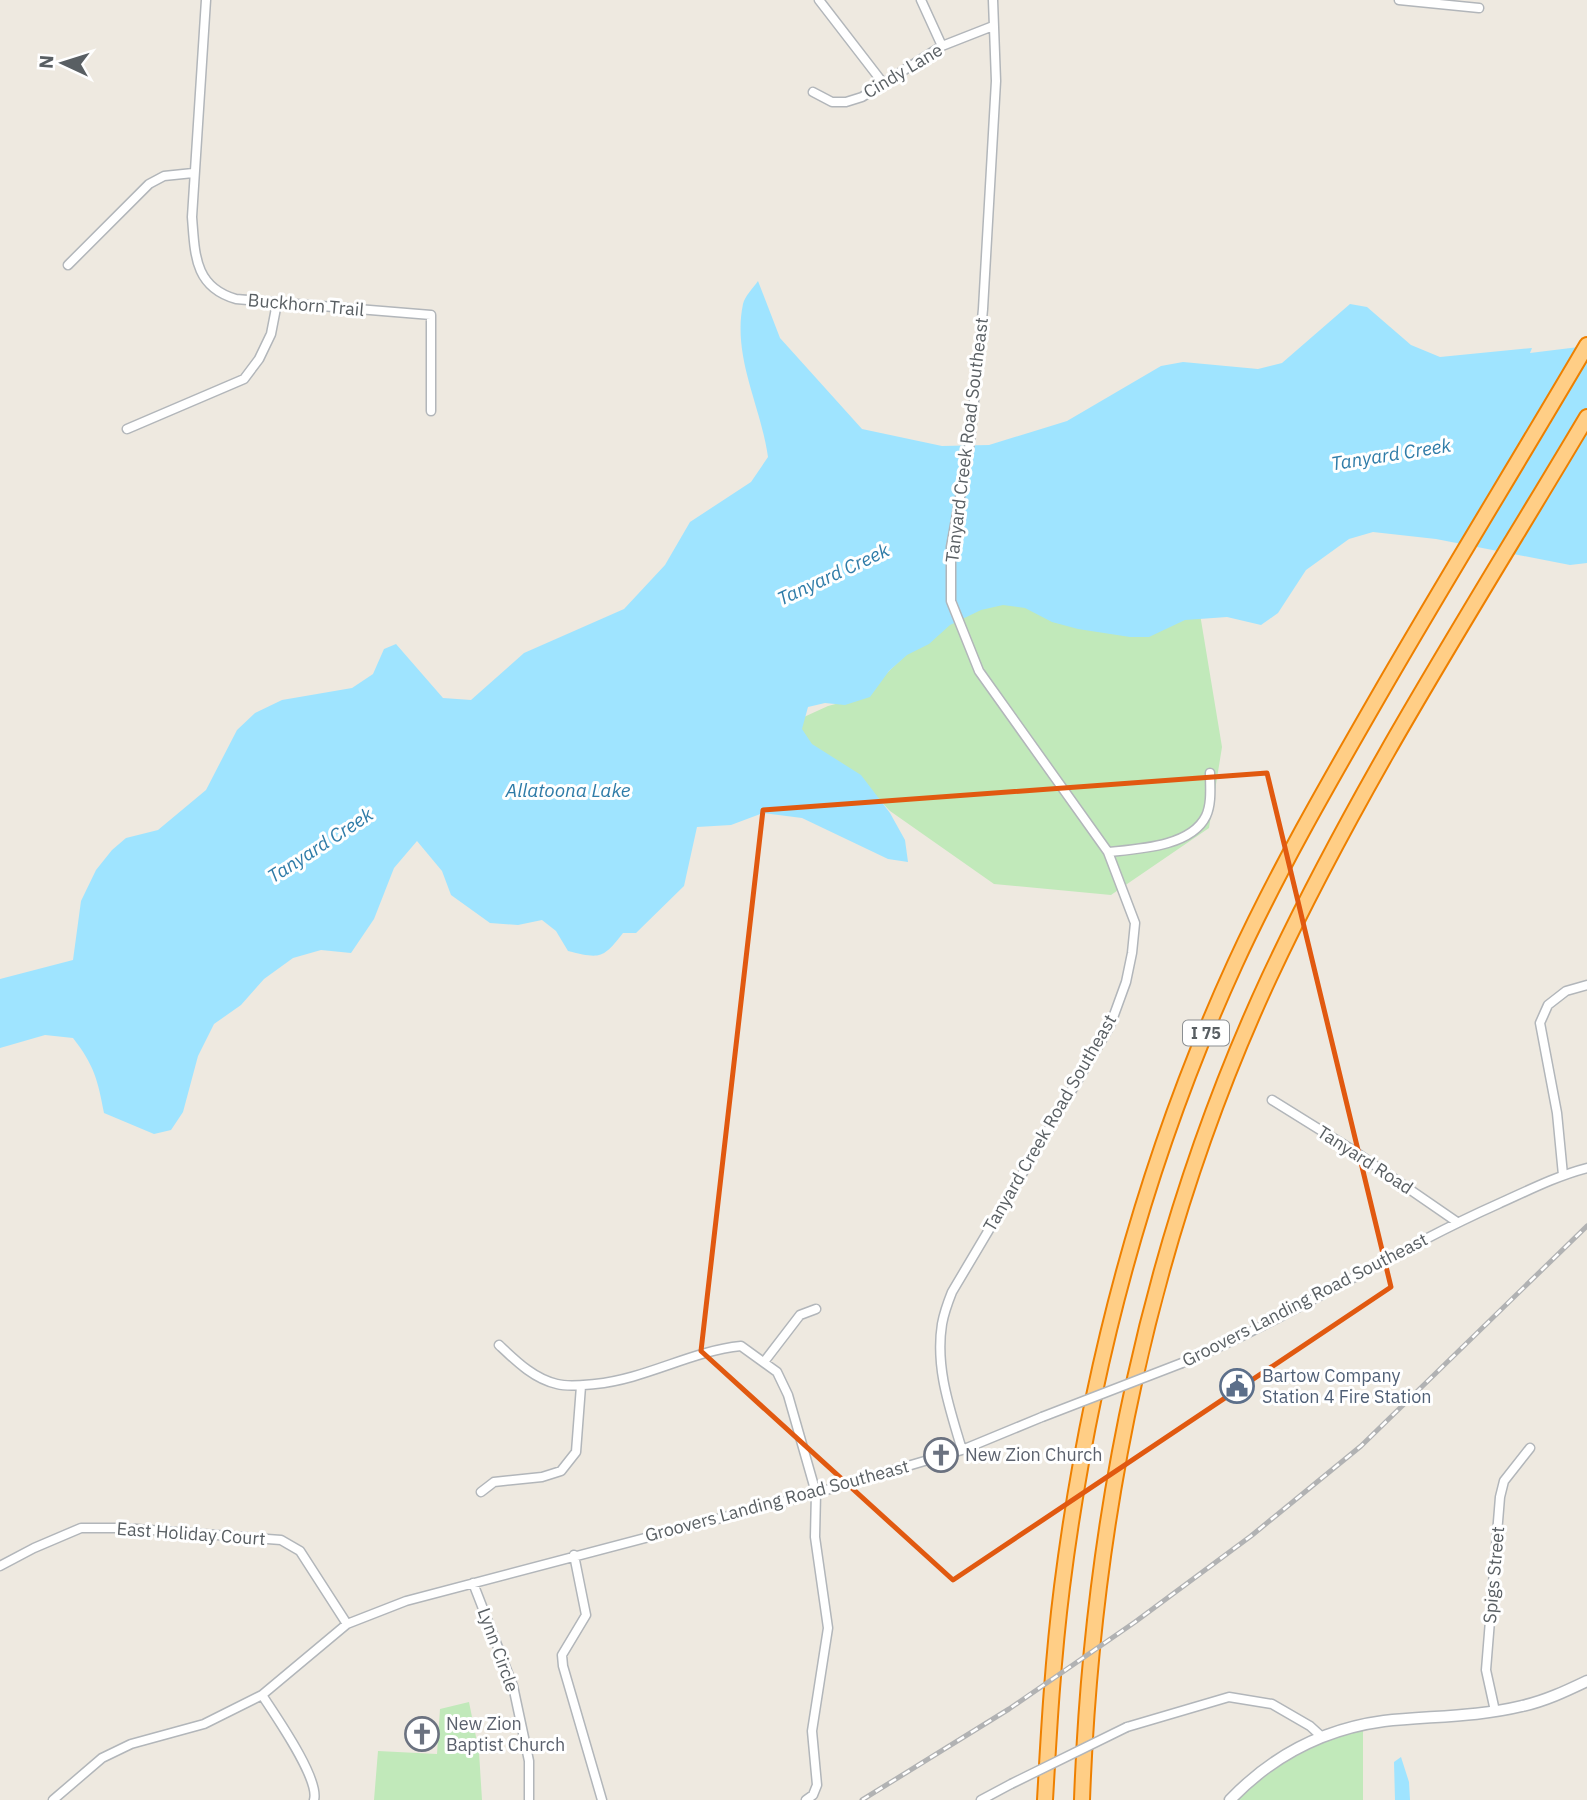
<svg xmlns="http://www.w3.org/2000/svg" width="1587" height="1800" viewBox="0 0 1587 1800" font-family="'IBM Plex Sans',sans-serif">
<rect width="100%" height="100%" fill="#eee9e0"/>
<path fill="#c1e9ba" d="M989,596L1200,614L1222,747L1209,828L1111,895L994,884L890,811L859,778L809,750L793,722L828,706L862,697L936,626Z
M469,1702L479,1752L482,1800H374L378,1751L437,1754L440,1709Z
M1363,1730V1800H1237C1275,1765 1313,1742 1363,1730Z"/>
<path fill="#9fe4ff" d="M758,281L780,338L862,429L942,446L989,445L1067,421L1161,366L1183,362L1258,369L1282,363L1350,304L1367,307L1411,345L1440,357L1532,348L1530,353L1587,346V563L1570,565L1436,539L1373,532L1349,539L1306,570L1278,613L1261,625L1227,617L1185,620L1149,637H1130L1078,629L1052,622L1025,608L1003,605L981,610L950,625L929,644L907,655L889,671L870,697L845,705L825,703L808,707L802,729L812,744L861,775L890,813L905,840L908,862L888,859L802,818L763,813L731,825L697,827L684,886L636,933H623C603,959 600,959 568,951L556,931L542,920L518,925L490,923L451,895L442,871L417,841L394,868L374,919L351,953L321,950L293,958L264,979L241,1005L214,1024L198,1056L183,1112L171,1130L154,1134L104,1113C98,1080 94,1065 73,1038L45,1035L0,1048V979L73,960L81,901L96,870L112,850L126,838L158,830L206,790L237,730L255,713L282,700L352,688L373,674L384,649L396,644L443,698L471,700L524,653L624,609L665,565L690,522L751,482L768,457C761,406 732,357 743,304C745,296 753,288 758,281Z
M1401,1757L1409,1782L1410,1800H1395L1394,1762Z"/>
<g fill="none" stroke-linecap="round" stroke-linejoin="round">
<g stroke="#b2b6ba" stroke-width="11">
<path id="minor" d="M206,0L192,217C195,254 194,287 236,299L431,315V411
M819,0L883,83
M921,0L942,46
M1399,0L1479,8
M813,92L832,102H846L862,97L942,46L993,26
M68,265L149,184L164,176L193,173
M127,429L244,379L259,359L271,334L277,303
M1108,852C1137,849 1191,847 1206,816C1212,803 1210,786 1210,773
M1272,1100L1354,1151L1457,1222
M1563,1175L1557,1113L1540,1023L1548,1005L1566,991L1587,985
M499,1345C516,1361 534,1379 557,1384C569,1387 583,1385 595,1384C646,1379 691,1351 741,1346L777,1372L788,1395L816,1493L815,1537L828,1628L812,1731L817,1785L813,1795L806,1800
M764,1362L800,1315L816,1309
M1182,1363C1291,1318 1390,1252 1498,1204C1527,1191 1556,1176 1587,1168
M962,1450C950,1409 935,1368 942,1324C944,1313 948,1302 952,1292L1110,1026L1126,982L1132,953L1135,923L1108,852L979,671L951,601V547L970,442L983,309L996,81L993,0
M481,1492L494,1482L542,1477L561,1471L576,1452L581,1386
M574,1555L586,1615L562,1655L563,1666L602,1800
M0,1566L34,1548L81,1528H124L281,1540L300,1551L347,1624
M473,1583L513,1686L529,1761V1800
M262,1695C275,1715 320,1779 314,1800
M1495,1711L1486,1670L1500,1497L1504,1481L1530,1448
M1127,1727L1229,1697L1272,1704L1310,1726L1321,1736
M53,1800L102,1758L131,1744L204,1724L262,1695L347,1624L406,1601L816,1493L962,1450L1042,1417
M981,1800L1011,1784"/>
</g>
<g stroke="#b2b6ba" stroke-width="13">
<path id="tertiary" d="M1230,1800C1272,1756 1324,1729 1384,1721C1430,1716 1477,1717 1522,1706C1545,1701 1566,1691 1587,1681"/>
</g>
<g stroke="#ee8000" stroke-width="18">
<path id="motorway" d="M1045,1800C1049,1729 1053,1658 1062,1587C1089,1373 1145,1161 1235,964C1279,868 1332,777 1385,685C1451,571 1520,459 1587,345
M1082,1800C1092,1519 1150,1235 1269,978C1360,783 1477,602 1587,417"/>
</g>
<use href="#minor" stroke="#fff" stroke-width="8"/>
<use href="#tertiary" stroke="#fff" stroke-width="10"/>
<use href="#motorway" stroke="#ffce86" stroke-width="14"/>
<g stroke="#b1b2b3" stroke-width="5">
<path id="rail" d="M862,1800L1009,1709L1135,1622L1251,1536L1361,1446L1587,1226"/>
</g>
<use href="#rail" stroke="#fff" stroke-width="2.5" stroke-dasharray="8" stroke-linecap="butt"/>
<g stroke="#b2b6ba" stroke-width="11" stroke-linecap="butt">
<path id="minor-bridge" d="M1042,1417L1182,1363
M1011,1784L1127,1727"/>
</g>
<use href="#minor-bridge" stroke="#fff" stroke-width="8"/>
</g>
<path fill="none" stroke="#e15910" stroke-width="5" stroke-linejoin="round" d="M1267,773L1391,1287L953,1580L701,1351L763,810Z"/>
<defs>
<g id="civic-ring" transform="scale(1.75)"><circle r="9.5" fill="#fff" stroke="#5c6f8a" stroke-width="1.5"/><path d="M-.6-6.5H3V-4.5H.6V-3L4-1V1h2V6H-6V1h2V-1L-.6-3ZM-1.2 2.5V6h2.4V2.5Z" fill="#5c6f8a"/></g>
<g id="church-ring" transform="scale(1.75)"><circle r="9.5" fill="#fff" stroke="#6b7280" stroke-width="1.5"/><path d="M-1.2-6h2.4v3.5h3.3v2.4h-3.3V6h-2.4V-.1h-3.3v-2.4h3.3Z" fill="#6b7280"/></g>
</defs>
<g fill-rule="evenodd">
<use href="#civic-ring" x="1237" y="1386"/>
<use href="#church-ring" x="941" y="1455"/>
<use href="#church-ring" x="422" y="1734"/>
</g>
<g text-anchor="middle" stroke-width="6" stroke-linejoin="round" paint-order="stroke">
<rect fill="#fff" stroke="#8b8f92" stroke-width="2" x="1183" y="1020.5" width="46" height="25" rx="5"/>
<g font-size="16" font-weight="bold" fill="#595f63">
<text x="1206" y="1039">I 75</text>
</g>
<g font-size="18" fill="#595f63" stroke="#fff">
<text transform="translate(903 71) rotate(-31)" y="6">Cindy Lane</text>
<text transform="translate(306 305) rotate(5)" y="6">Buckhorn Trail</text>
<text transform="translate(967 440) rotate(-83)" y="6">Tanyard Creek Road Southeast</text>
<text transform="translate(1050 1123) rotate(-60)" y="6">Tanyard Creek Road Southeast</text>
<text transform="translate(1365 1160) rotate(33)" y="6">Tanyard Road</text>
<text transform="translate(1305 1300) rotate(-27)" y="6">Groovers Landing Road Southeast</text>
<text transform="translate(777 1501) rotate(-15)" y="6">Groovers Landing Road Southeast</text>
<text transform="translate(191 1534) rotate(4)" y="6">East Holiday Court</text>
<text transform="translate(1494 1575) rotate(-85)" y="6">Spigs Street</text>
<text transform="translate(498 1650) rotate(70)" y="6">Lynn Circle</text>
</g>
<g font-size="18" fill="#4e5e75" stroke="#fff" text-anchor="start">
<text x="1262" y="1382">Bartow Company<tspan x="1262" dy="21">Station 4 Fire Station</tspan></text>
</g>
<g font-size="18" fill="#5b616d" stroke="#fff" text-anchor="start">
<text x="965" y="1461">New Zion Church</text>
<text x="446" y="1730">New Zion<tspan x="446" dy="21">Baptist Church</tspan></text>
</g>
<g font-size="19" font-style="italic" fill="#2f7ca8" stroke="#fff">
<text transform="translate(1391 454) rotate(-9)" y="7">Tanyard Creek</text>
<text transform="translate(833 574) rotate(-25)" y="7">Tanyard Creek</text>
<text x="568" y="797">Allatoona Lake</text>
<text transform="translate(320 845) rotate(-33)" y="7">Tanyard Creek</text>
</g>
</g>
<g transform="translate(63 63) rotate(274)" stroke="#ffffff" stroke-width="5" paint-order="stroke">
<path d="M0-5L12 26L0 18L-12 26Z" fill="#595f63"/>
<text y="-10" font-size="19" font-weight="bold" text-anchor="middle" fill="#595f63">N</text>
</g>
</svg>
